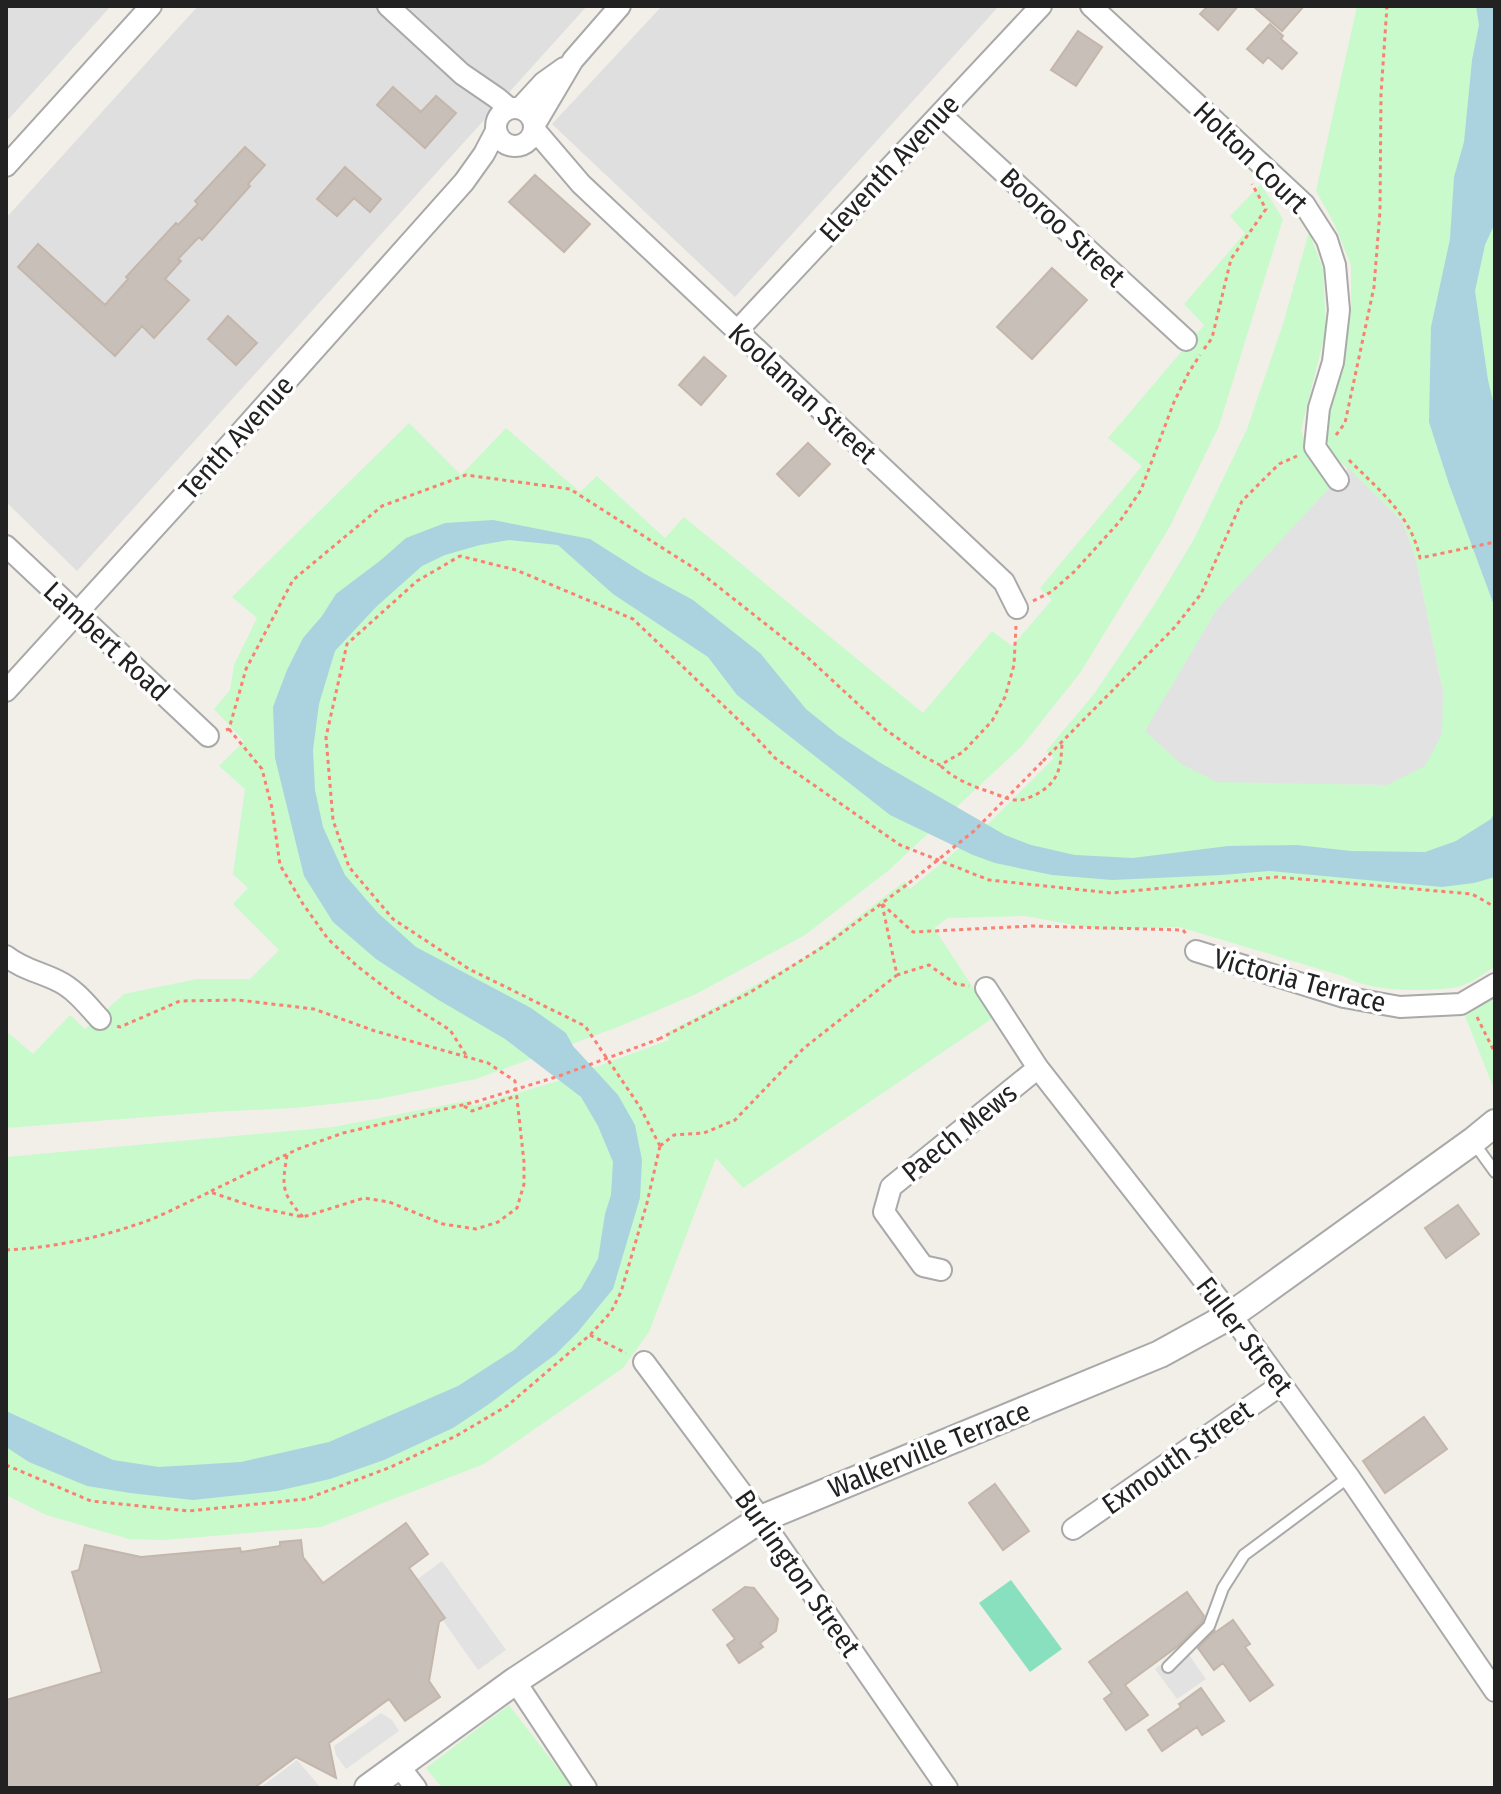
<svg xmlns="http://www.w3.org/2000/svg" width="1501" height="1794" viewBox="0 0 1501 1794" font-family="'Fira Sans Condensed',sans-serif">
<rect width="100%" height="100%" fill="#f2efe9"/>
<path fill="#e0dfdf" d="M6,6H111L6,122Z
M198,6H587L77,571L6,502V218Z
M662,6H999L735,297L552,124Z"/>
<path fill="#c8facc" d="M1357,6H1495V966C1484,974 1470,984 1457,987C1429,992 1370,992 1346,977L1179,927L1102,930L1025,916L948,918L934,928L993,1018L743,1188L716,1158L649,1332L623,1368L484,1464L321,1527L164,1540L129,1539L46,1515L6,1495V1157L333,1127L471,1100L473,1106L555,1082L669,1040L666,1033L727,1001L807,956L905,881L910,889L985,827L1054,758L1046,751L1094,694L1156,602L1194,539L1247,429L1283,324L1309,232L1323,269L1326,330L1301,430L1311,458L1338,480L1217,609L1329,784L1387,785L1443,692L1416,560L1403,522L1332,454L1325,434L1326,419L1342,360L1351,313V265L1334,223L1316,191Z
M1261,184L1283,219L1219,426L1169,528L1080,673L1022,746L889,870L805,935L696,994L618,1027L476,1079L378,1099L294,1108L212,1112L6,1128V1031L33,1054L70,1015L85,1029L124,994L197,979H250L279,950L233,904L248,888L233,874L245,789L219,766L244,741L214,709L230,690L234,665L257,618L232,597L409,423L461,475L506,428L580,492L597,476L665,538L684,517L923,713L992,631L1012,646L1052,600L1040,588L1142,466L1108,438L1204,325L1184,304L1245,233L1230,216Z
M1495,997V1088L1494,1089L1465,1016Z
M509,1705L573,1788H442L426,1768Z"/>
<path fill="#88e0be" d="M1011,1580L1062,1649L1030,1672L979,1603Z"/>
<path fill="#e2e2e2" d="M1348,468L1403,522L1416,560L1443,692L1442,734L1425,766L1387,785L1217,782L1181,764L1145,731L1217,609Z
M442,1561L506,1650L478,1670L415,1581Z
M1184,1648L1206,1679L1177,1699L1155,1669Z
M381,1713L392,1720L399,1731L346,1769L336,1755L334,1746Z
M297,1760L321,1788H260Z"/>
<path fill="#aad3df" d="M1476,6H1495V223L1485,245L1475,291L1488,380L1495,410V608L1449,484L1429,422L1431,327L1450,239L1454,177L1464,142L1472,60L1479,25Z
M493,520L590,539L645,574L693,600L760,653L806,709L838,735L879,762L1005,835L1031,845L1075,855L1133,858L1228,846L1297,845L1351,851L1425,852L1456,841L1491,819L1495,811V877L1474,883L1442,887L1269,871L1222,875L1112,880L1052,875L995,863L973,855L890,815L737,695L708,657L613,594L558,545L509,540L480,545L445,555L422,566L376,607L335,651L319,704L313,750L315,790L323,827L345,875L378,913L416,947L531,1008L566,1033L573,1046L618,1095L635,1125L642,1160L640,1198L613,1289L577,1333L556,1354L489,1404L453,1428L384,1460L330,1479L277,1491L193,1500L130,1493L87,1486L29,1462L6,1447V1411L113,1460L159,1467L241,1462L329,1442L458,1386L514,1350L581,1289L598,1259L605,1214L611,1195L613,1162L598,1126L581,1097L505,1039L437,999L376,959L333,922L304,876L275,758L273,707L287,670L303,638L322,616L336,594L381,560L406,538L445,523Z"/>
<path fill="#c7bfb8" stroke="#c4b6ab" stroke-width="2" d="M1208,6H1238L1218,30L1200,14Z
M1253,6H1304L1282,31Z
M1270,24L1283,36L1281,39L1297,53L1282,69L1268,57L1263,63L1247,49Z
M1078,31L1102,47L1076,86L1051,70Z
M393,87L421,112L436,96L456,113L425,148L377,105Z
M245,147L265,165L248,184L250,186L202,240L199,237L178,259L181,261L165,279L189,300L154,338L142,326L115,356L18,267L38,244L105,305L128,279L126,277L176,223L178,225L198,204L195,201Z
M345,167L381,199L370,212L354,198L337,216L317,199Z
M535,175L590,224L564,252L509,202Z
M1052,268L1087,300L1032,359L997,327Z
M228,316L257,343L236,365L208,339Z
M704,357L726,376L701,405L679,385Z
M808,443L830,464L799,496L777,474Z
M1458,1205L1479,1234L1446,1258L1425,1228Z
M1424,1417L1447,1449L1385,1493L1363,1461Z
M995,1484L1029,1531L1003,1550L969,1503Z
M406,1523L428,1554L409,1568L445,1618L439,1622L429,1681L440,1697L405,1721L389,1699L329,1743L336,1778L296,1757L254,1788H6V1700L102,1672L72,1572L79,1570L85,1545L141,1557L240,1548L241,1552L280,1546V1542L301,1540L303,1557L323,1583Z
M745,1587L754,1588L778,1619L776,1631L760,1643L763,1647L739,1663L727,1645L735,1639L713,1610Z
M1187,1592L1204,1616L1202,1622L1178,1646L1125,1685L1148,1715L1126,1730L1104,1699L1112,1693L1089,1662Z
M1233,1620L1250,1644L1245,1647L1273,1685L1250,1701L1223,1663L1214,1670L1198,1648L1215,1631L1216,1632Z
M1201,1688L1224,1721L1202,1735L1197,1727L1162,1751L1148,1730L1181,1707L1179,1704Z"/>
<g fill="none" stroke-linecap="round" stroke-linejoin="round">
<g stroke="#a9a9a9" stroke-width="14">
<path id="service" d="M1474,1143L1495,1172
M1168,1667L1209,1626L1223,1588L1244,1555L1349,1477"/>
</g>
<g stroke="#a9a9a9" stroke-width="24">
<path id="minor" d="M388,6L462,74L497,98L509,108
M1091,6L1304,204L1327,240L1335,265L1339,310L1333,362L1319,408L1315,447L1338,480
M496 127a19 19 0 1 1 38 0a19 19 0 1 1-38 0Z
M520,108L543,83L564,68
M940,114L1186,340
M534,126L573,60L620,6
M534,129L581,184L1004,582L1017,608
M6,166L151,6
M737,331L1041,6
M6,546L208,736
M6,691L209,468L464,182L484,154L496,131
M1196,951L1344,997L1400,1007L1461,1004L1495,984
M6,956C22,969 40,972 58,981C75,989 88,1006 100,1019
M986,988L1038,1068L1231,1315L1349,1477L1495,1691
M941,1270L923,1266L884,1212L891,1187L1038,1068
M644,1362L761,1519L947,1788
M1073,1529L1281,1385
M515,1681L586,1788
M399,1766L416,1788"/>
</g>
<g stroke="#a9a9a9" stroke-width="30">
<path id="tertiary" d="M368,1788L515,1681L761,1519L1160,1354L1231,1315L1251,1301L1473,1141L1495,1123"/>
</g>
<path stroke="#fa8072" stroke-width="3" stroke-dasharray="4 4" stroke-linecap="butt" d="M1204,349L1212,338L1231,259L1266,209L1252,184
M1336,435L1345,423L1374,287L1380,211L1381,94L1387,6
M1349,460C1379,490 1411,515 1420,558L1495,542
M1033,601L1051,592L1075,571L1120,521L1141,490L1174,402L1189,372L1200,355
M229,729L262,769L272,808L280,865L303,904L328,939L357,966L396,996L450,1030L466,1055
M226,730L229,729L246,669L293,580L382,506L466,475L570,489L697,570L805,655L886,730L923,756L940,765L963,752L992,721L1005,697L1014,665L1016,626
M1043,761L1175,627L1201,594L1242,501L1279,464L1297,456
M941,766C954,779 972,786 990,792C999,795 1010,801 1019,800C1025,800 1032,796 1037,794C1060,781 1061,766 1062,742
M882,904L913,932L1032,926L1183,930L1186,934
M882,904L897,975L929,965L956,984L969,986
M1477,1017L1495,1053
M659,1039L749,993L826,945L909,883
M464,1106L472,1111L516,1096
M660,1146L640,1107L585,1026L469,969L393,919L349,867L333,820L326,737L347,644L417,581L460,556L516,570L633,619L749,730L775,758L900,845L989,880L1111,893L1277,877L1472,894L1495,907
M660,1146L674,1135L704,1133L735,1120L804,1048L897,975
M287,1155C282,1186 281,1193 303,1217
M211,1191L298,1149L343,1133L475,1102
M6,1250C49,1248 94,1239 135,1225C161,1217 185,1203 210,1192L255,1207L303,1217L364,1198L389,1202L443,1224L476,1229L498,1222L517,1208L524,1184V1162L515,1081L488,1063L375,1031L314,1009L238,1000L180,1001L120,1027L117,1026
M590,1335L626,1353
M6,1465L91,1501L189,1511L306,1499L391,1467L456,1436L507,1406L590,1335L611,1312L621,1292L647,1203L660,1146"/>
<use href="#service" stroke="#fff" stroke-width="10"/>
<use href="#minor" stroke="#fff" stroke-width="20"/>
<use href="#tertiary" stroke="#fff" stroke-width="26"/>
<path stroke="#fa8072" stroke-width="3" stroke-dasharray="4 4" stroke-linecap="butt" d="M909,883L974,831L1043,761
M475,1102L559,1076L659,1039"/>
</g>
<g text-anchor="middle" stroke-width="7" stroke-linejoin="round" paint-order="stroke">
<g font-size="28" fill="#222" stroke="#fff">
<text transform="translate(1251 157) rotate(44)" y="10">Holton Court</text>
<text transform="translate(889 168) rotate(-47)" y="10">Eleventh Avenue</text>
<text transform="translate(1063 227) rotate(43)" y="10">Booroo Street</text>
<text transform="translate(803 393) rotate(43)" y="10">Koolaman Street</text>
<text transform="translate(236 437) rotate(-48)" y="10">Tenth Avenue</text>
<text transform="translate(107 641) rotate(43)" y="10">Lambert Road</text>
<text transform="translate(1300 980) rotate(15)" y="10">Victoria Terrace</text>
<text transform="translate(959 1132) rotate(-39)" y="10">Paech Mews</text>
<text transform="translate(1245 1336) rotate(53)" y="10">Fuller Street</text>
<text transform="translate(929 1449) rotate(-22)" y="10">Walkerville Terrace</text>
<text transform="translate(1177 1457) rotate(-35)" y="10">Exmouth Street</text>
<text transform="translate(798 1573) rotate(55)" y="10">Burlington Street</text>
</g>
</g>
<rect width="1501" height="1794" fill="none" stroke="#222222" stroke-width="16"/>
</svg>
